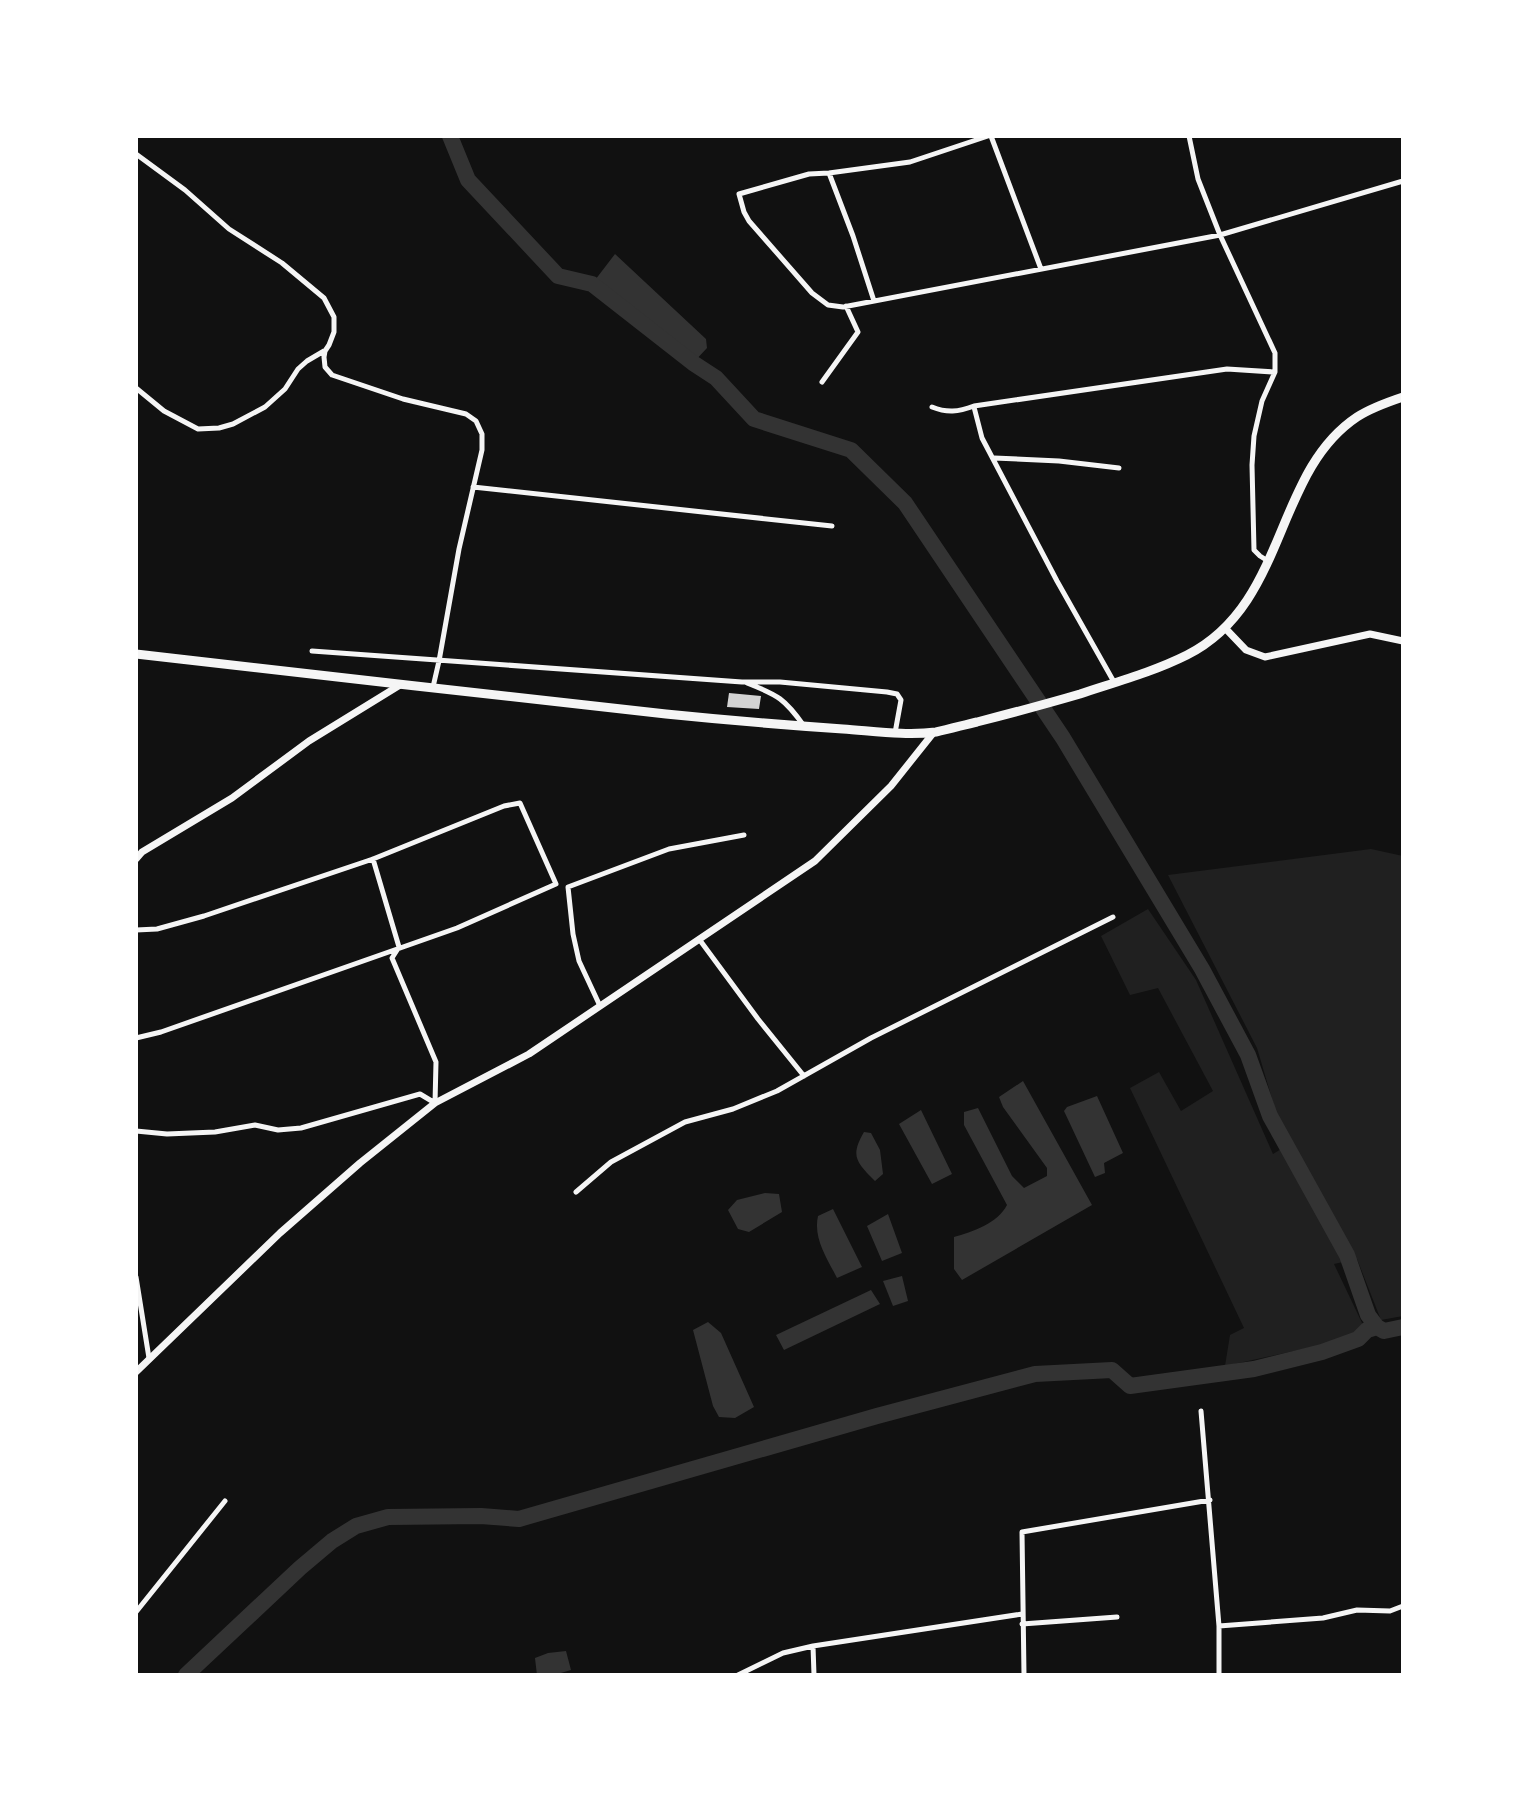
<svg xmlns="http://www.w3.org/2000/svg" width="1539" height="1811" viewBox="0 0 1539 1811" font-family="Manrope,sans-serif">
<rect width="100%" height="100%" fill="#111"/>
<path fill="#202020" d="M1371,849L1403,856V1316L1381,1320L1357,1259L1334,1264L1363,1325L1353,1338L1225,1366L1230,1335L1244,1328L1130,1088L1159,1072L1181,1111L1213,1091L1158,988L1130,995L1101,936L1148,909L1196,980L1273,1154L1286,1146L1257,1048L1168,875Z"/>
<path fill="#333" d="M615,254L706,339L707,348L693,363L592,284Z
M1023,1081L1092,1205L962,1280L954,1269V1237C972,1232 998,1223 1007,1205L964,1125V1112L978,1108L1012,1176L1024,1188L1047,1176V1168L1003,1107L999,1097Z
M1097,1096L1123,1153L1104,1163L1105,1173L1095,1177L1064,1111L1067,1107Z
M921,1110L952,1174L932,1184L899,1124Z
M864,1132L871,1133L880,1150L883,1174L875,1181C856,1162 850,1156 864,1132Z
M765,1193L779,1194L782,1212L749,1232L738,1229L728,1210L737,1200Z
M833,1209L862,1267L837,1278C827,1258 813,1238 818,1216Z
M888,1214L902,1253L882,1261L867,1226Z
M902,1276L908,1301L893,1306L883,1281Z
M871,1290L880,1304L784,1350L776,1335Z
M708,1322L721,1333L754,1407L735,1418L719,1417L713,1406L693,1330Z
M566,1651L571,1670L554,1675H537L535,1658L548,1653Z"/>
<g fill="none" stroke-linecap="round" stroke-linejoin="round">
<path stroke="#333" stroke-width="16" d="M450,136L468,180L558,276L592,284L693,363L716,378L754,419L851,450L905,503L1063,738L1202,969L1248,1055L1270,1116L1347,1255L1368,1315L1377,1327
M186,1675L300,1568L332,1541L356,1526L388,1517L481,1516L519,1519L877,1416L1035,1374L1112,1370L1130,1386L1254,1369L1322,1352L1358,1339L1367,1330L1377,1327L1384,1331L1403,1327"/>
</g>
<path fill="#d3d3d3" d="M729,693L761,696L759,709L727,707Z"/>
<g fill="none" stroke-linecap="round" stroke-linejoin="round">
<path stroke="#f5f5f5" stroke-width="5" d="M988,136L910,162L829,173L809,174L739,194L744,212L749,221L812,293L828,305L843,307L1220,235L1403,181
M991,136L1041,269
M1189,136L1198,179L1220,235L1275,353V372L1262,401L1254,436L1252,465L1254,550L1260,556L1268,561
M136,154L185,190L229,229L282,263L324,298L334,317V332L329,345L325,351L324,357L325,367L332,375L403,399L466,414L476,421L482,434V450L459,549L439,661L433,687
M829,173L853,236L874,301
M822,382L858,332L846,306
M136,388L164,411L198,429L219,428L233,424L265,407L285,389L298,369L307,361L324,351
M932,407C947,413 958,412 974,406L1227,369L1274,372
M974,407L982,438L1057,581L1114,682
M994,458L1059,461L1119,468
M473,487L832,526
M312,651L742,682H780L887,692L897,694L901,700L895,733
M747,683C778,695 785,699 804,726
M136,930L157,929L204,916L373,859L504,806L520,803L556,884L457,928L161,1032L136,1038
M699,939L758,1019L804,1076
M600,1006L579,961L573,934L568,887L669,849L744,835
M136,1131L167,1134L215,1132L255,1125L278,1130L301,1128L420,1094L435,1103L436,1062L392,958L399,947L373,859
M576,1192L611,1162L685,1122L733,1109L777,1091L871,1038L1113,917
M136,1277L149,1358
M1201,1411L1219,1626V1675
M136,1612L225,1501
M1022,1624L1117,1617
M1219,1626L1323,1618L1357,1610L1390,1611L1403,1606
M813,1646L814,1675
M738,1675L783,1653L813,1646L1022,1614
M1024,1675L1022,1532L1210,1500"/>
<path stroke="#f5f5f5" stroke-width="7" d="M1225,628L1246,650L1265,657L1370,634L1403,641
M136,859L142,852L232,798L309,741L400,685
M136,1372L280,1233L360,1163L435,1103L529,1054L815,861L891,786L934,732"/>
<path stroke="#f5f5f5" stroke-width="9" d="M136,654C313,675 489,694 666,714C725,720 784,725 843,729C873,731 906,736 936,732C950,729 964,725 977,722C1012,713 1046,704 1080,694C1116,682 1153,672 1187,655C1288,604 1273,473 1357,417C1371,408 1388,402 1403,397"/>
</g>
<rect width="1539" height="1811" fill="none" stroke="#ffffff" stroke-width="276"/>
</svg>
